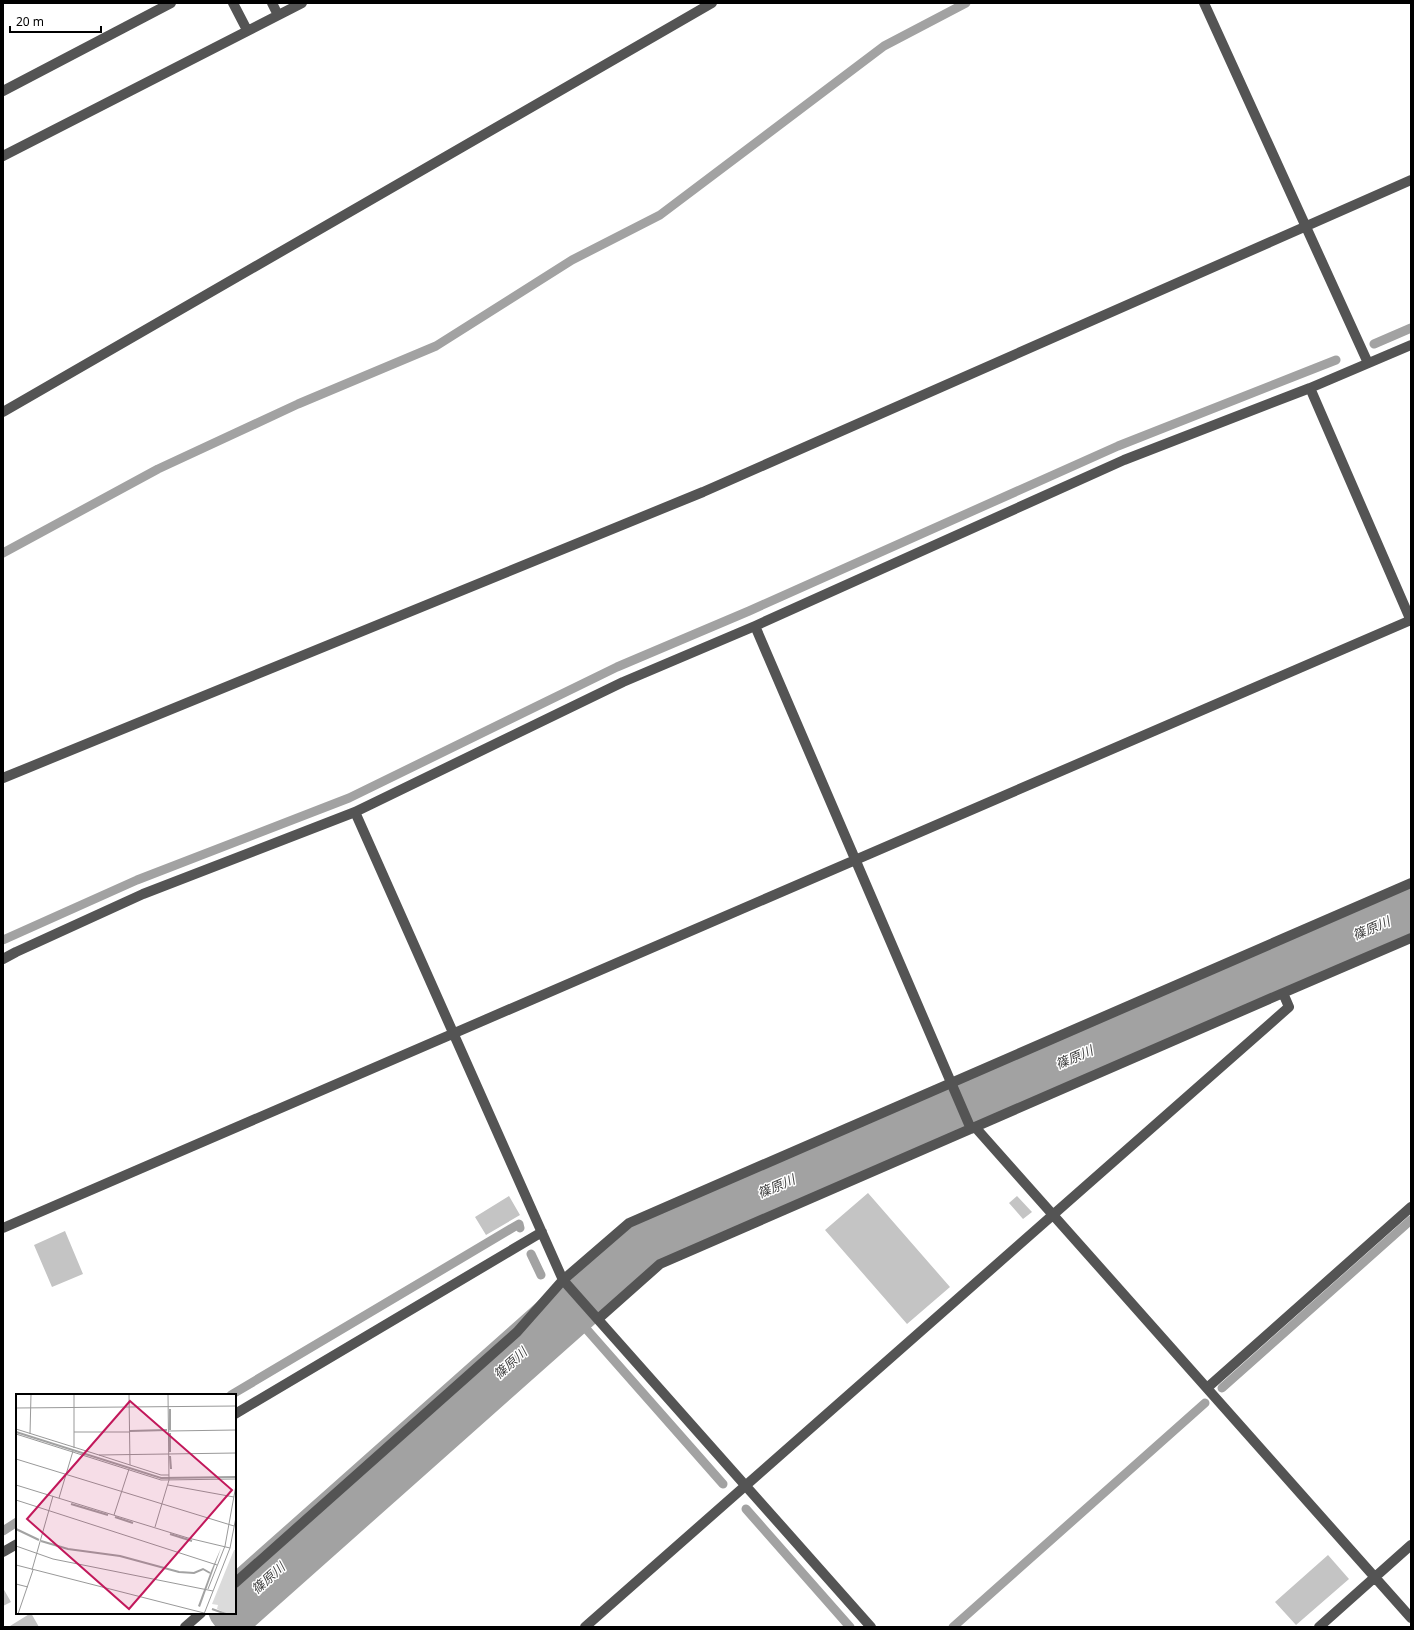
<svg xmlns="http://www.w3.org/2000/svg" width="1414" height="1630" viewBox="0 0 1414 1630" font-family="'Noto Sans','Noto Sans JP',sans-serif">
<rect width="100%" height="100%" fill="#fff"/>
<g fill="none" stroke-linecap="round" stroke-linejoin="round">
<path stroke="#a2a2a2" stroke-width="9" d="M1374,344L1411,328
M3,553L158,469L298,404L436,346L572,260L660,215L884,46L966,3
M3,940L137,880L349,798L617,667L749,611L1118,446L1336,360
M531,1254L541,1275
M559,1298L723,1484
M1222,1388L1411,1220
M231,1395L519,1224L520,1228
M746,1509L850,1627
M3,1531L17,1522
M953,1627L1205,1403"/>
<path stroke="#a2a2a2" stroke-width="55" d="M235,1607L646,1242L1411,910"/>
</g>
<path fill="#c4c4c4" d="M868,1193L950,1287L907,1324L825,1230Z
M509,1196L520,1215L486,1235L475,1217Z
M1017,1196L1032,1212L1023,1219L1009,1203Z
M65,1231L83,1274L52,1287L34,1245Z
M1328,1555L1349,1579L1296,1625L1275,1602Z
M3,1588L11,1602L3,1606Z
M31,1613L39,1627H11L10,1626Z"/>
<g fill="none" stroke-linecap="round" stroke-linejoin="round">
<path stroke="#545454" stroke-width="10" d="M233,3L247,30
M272,3L278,15
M1204,3L1368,363
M3,91L171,3
M3,156L302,3
M1310,388L1411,621
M3,412L712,3
M755,626L971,1129
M3,778L703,492L1411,180
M355,812L563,1280L871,1627
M3,959L16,952L143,894L355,812L623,682L755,626L1124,460L1310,388L1411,345
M975,1127L1411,1618
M3,1228L1411,620
M598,1319L660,1264L1283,993
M1207,1388L1411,1207
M235,1414L542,1232
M3,1552L17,1544
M235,1583L517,1332L563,1280L629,1223L1411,883
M185,1627L201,1613
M585,1627L1289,1007L1283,993L1411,938
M1319,1627L1411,1545"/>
</g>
<g text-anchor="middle" stroke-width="3" stroke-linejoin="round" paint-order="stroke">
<g font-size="13" font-style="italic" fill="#434343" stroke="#fff">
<text transform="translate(1371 928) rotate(-23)" y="5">篠原川</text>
<text transform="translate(1074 1057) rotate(-23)" y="5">篠原川</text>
<text transform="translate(776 1186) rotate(-23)" y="5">篠原川</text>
<text transform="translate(510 1363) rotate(-42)" y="5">篠原川</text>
<text transform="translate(268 1578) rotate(-42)" y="5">篠原川</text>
</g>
</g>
<g transform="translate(16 1394)">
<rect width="220" height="220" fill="#fff"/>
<path d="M218,156H220V220H212L201,215L202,211L196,210Z" fill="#dbdbdb"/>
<path d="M205,154L184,213L182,212L195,177Z" fill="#a2a2a2"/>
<path fill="none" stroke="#a2a2a2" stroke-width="2" d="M154,15V36M114,37L151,36M0,38L145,84L220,83M154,39V58M154,62L155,75M55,110L92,121M99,123L117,129M0,135L23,146M154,140L176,147M25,147L52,155L104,162L163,178L178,179L187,175L194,179M196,215L210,220"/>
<path fill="none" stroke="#999" stroke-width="1" d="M58,0V54M113,0L114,71M0,14L220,12M0,35L83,61L220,59M153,37L220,36M58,38H113M0,40L145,86L220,85M14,40L15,0M83,61L145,81H153M0,65L218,132M0,91L172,144L214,154M152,91L218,103M43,104L57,57M0,106L201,171M98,121L113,75M139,133L153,86L152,0M0,152L37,165L197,197M0,171L188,219M16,176L37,102M0,190L12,193M192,195L209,152L220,91M2,220L17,176M188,220L214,154L220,123"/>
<path fill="#c2185b" fill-opacity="0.15" stroke="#c2185b" stroke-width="2" d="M114,7L216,96L113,215L11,125Z"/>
<rect width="220" height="220" fill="none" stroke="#000" stroke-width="2"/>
</g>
<rect width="1414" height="1630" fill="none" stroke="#000000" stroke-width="8"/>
<path d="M10 26v6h91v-6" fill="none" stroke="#000000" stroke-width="2"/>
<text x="16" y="26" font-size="12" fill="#000000" stroke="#ffffff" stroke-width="3" paint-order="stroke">20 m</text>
</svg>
